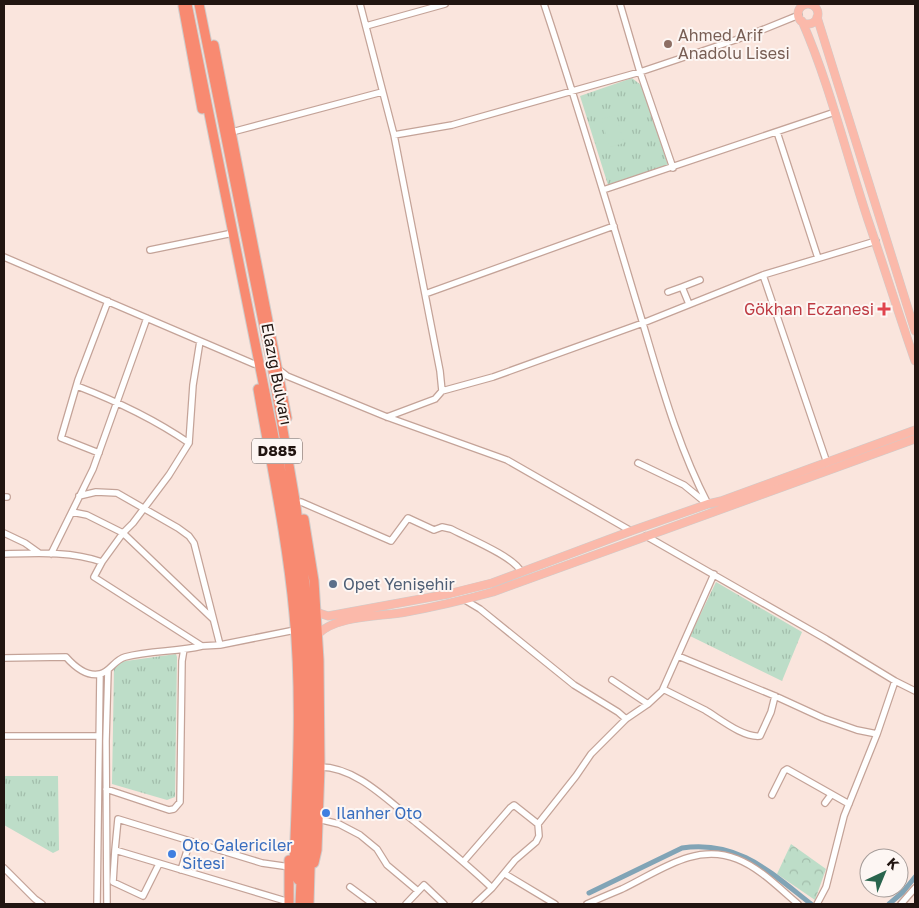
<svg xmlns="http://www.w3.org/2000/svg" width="919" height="908" viewBox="0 0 919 908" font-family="'Golos Text',sans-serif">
<defs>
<pattern id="grass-tufts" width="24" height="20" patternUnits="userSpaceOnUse" patternTransform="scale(1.25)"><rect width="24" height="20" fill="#bdddc8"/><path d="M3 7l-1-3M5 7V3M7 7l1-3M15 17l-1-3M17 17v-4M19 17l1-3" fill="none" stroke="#a2bdab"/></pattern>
<pattern id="forest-crowns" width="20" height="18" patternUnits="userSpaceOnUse" patternTransform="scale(1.25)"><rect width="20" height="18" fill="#bdddc8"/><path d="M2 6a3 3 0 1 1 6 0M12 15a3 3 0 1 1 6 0" fill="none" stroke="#a2bdab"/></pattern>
</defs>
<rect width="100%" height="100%" fill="#fae5dd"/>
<path fill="url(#grass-tufts)" d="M632,78L642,86L668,165L608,185L580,96Z
M716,582L802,632L782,681L690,636Z
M176,654L177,657L175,797L167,800L112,784L114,669L119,662Z
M4,776H58L59,850L53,853L4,825Z"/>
<path fill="url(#forest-crowns)" d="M791,844L826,869L815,900L777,874Z"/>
<path fill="#bdddc8" d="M616,115L624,143L610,147L601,119Z"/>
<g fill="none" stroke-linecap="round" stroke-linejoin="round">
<path stroke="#81a4b6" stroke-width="5" d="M589,893L682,848C738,840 770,872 811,904
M889,904L903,892L915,877"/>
<g stroke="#c4a398" stroke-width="8">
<path id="minor" d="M360,4L394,135L440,371L442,391L435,399L387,417
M544,4C577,103 607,204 637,304C658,372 675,441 708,504
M620,4L640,72L673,168
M366,26L445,4
M232,132L382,92
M777,132L818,258
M394,135L452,125L640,72L747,36L799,15
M603,190L835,112
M150,250L228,234
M4,257L254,364
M763,275L827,463
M682,287L700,280
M668,292L682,287L689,304
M425,294L614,226
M200,341L193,385L189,443L169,475L133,523L123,533L102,562L94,577L202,646L220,645L295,630
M278,369L287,376L387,417L507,460L631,531
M77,386C116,401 154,419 189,443
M442,391L493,377L643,323L763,275L876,241
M99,453L61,438L78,380L108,301
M638,463L684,485L706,503
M79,496L96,492L117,493L178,528L189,536L194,543L220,645
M4,497H7
M301,502L391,541L408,518L434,530L442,527L451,529C466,537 515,557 521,572
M72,512L87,515L123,533L213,619
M4,533L25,543L39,553
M646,536L826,639L895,681L915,691
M4,554C36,553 72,551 102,562
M51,554L93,469L147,318
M465,600L480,609L574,685L618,712L626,719
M678,656L775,696L823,718L857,730L877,734
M4,658L66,657C74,666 87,677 100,674C110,672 114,660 125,657C150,650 177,652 202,646
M612,680L648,704
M663,689C677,696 691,703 705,710C719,718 743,738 760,736L771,712L775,696
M4,736H99
M320,767C356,767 387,800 414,821C441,843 467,864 492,888
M106,789L169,810L174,809L180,802L182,661L184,649
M772,795L784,771L787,769L849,804
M825,803L831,795
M318,819L339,824L360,835L377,849L387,865L418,891
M115,850L113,882L143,896L159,864
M464,861L510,808L514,805L538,824
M4,868L35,899L42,904
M181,870L190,841
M505,874L555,904
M350,887L373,904
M289,902L115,850L118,819L262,863L290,867
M97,904L100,674
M107,904L106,741L108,670
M406,904L424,885L444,904
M475,904L492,888L515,860L536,842L539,836L538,824L576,776L591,754L626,719L648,704L662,691L714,574
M587,904C598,899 610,894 622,889C658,872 695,842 737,859C760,868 779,888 798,904
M817,904L826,887L844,816L877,734L895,681
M901,904L915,888"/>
</g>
<g stroke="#cecccb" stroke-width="9">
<path id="major" d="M798 14a10 10 0 1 1 20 0a10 10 0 1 1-20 0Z
M817,17L915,331
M802,21C830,85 846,154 868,220C884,267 899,315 915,361
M316,612L328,616L448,594L492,583L631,531L708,504L721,501L915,430
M318,634C337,615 380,617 406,612C435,607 464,600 493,592L915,439"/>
</g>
<g stroke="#cecccb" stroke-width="11">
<path id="highway" d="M187,4L282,477C291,528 298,579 302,631C309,721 304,814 300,904
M199,4L272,366L296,506L311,637L313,767L309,904
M183,6L202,109
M214,45L287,418
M258,389C271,464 287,538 294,614C302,697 297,781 294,864L298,880
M304,519L314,581L319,660L320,767L317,850L314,863
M289,904V860"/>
</g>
<use href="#minor" stroke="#fff" stroke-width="5.5"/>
<use href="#major" stroke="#fbb9aa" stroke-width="8"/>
<use href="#highway" stroke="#f88a71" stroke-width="9"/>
</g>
<circle fill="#8d6e63" stroke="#fdf6f3" stroke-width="2" cx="668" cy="44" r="5"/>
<path fill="#e0444e" stroke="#fdf6f3" stroke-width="2" d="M881.5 301.5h5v5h5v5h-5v5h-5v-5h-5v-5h5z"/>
<circle fill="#5c6f8a" stroke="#fdf6f3" stroke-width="2" cx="333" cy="584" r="5"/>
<g fill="#3f7fe0" stroke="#fdf6f3" stroke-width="2">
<circle cx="326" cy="813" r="5"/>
<circle cx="172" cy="854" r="5"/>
</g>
<g text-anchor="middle" stroke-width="4" stroke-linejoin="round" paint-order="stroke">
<rect fill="#fdf6f3" stroke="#635855" stroke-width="1" x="252" y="438.5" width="50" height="25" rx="4"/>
<g font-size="15" font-weight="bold" fill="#211511">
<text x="277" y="456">D885</text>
</g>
<g font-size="16" fill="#785e54" stroke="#fdf6f3" text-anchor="start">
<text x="678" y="41">Ahmed Arif<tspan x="678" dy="18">Anadolu Lisesi</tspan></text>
</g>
<g font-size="16" fill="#be3a42" stroke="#fdf6f3" text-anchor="end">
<text x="874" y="315">Gökhan Eczanesi</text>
</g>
<g font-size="16" fill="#211511" stroke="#fdf6f3">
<text transform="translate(277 374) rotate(79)" y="6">Elazığ Bulvarı</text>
</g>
<g font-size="16" fill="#4e5e75" stroke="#fdf6f3" text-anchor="start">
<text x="343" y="590">Opet Yenişehir</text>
</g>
<g font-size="16" fill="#366cbe" stroke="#fdf6f3" text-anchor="start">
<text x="336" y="819">Ilanher Oto</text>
<text x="182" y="851">Oto Galericiler<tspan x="182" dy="18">Sitesi</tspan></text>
</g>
</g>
<rect width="919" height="908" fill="none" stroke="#211511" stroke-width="10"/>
<g transform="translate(884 873) rotate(44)"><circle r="24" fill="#fdf6f3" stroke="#a59c99"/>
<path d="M0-4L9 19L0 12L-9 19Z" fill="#29644d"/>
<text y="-8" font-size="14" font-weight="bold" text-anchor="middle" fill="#211511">K</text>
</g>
</svg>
